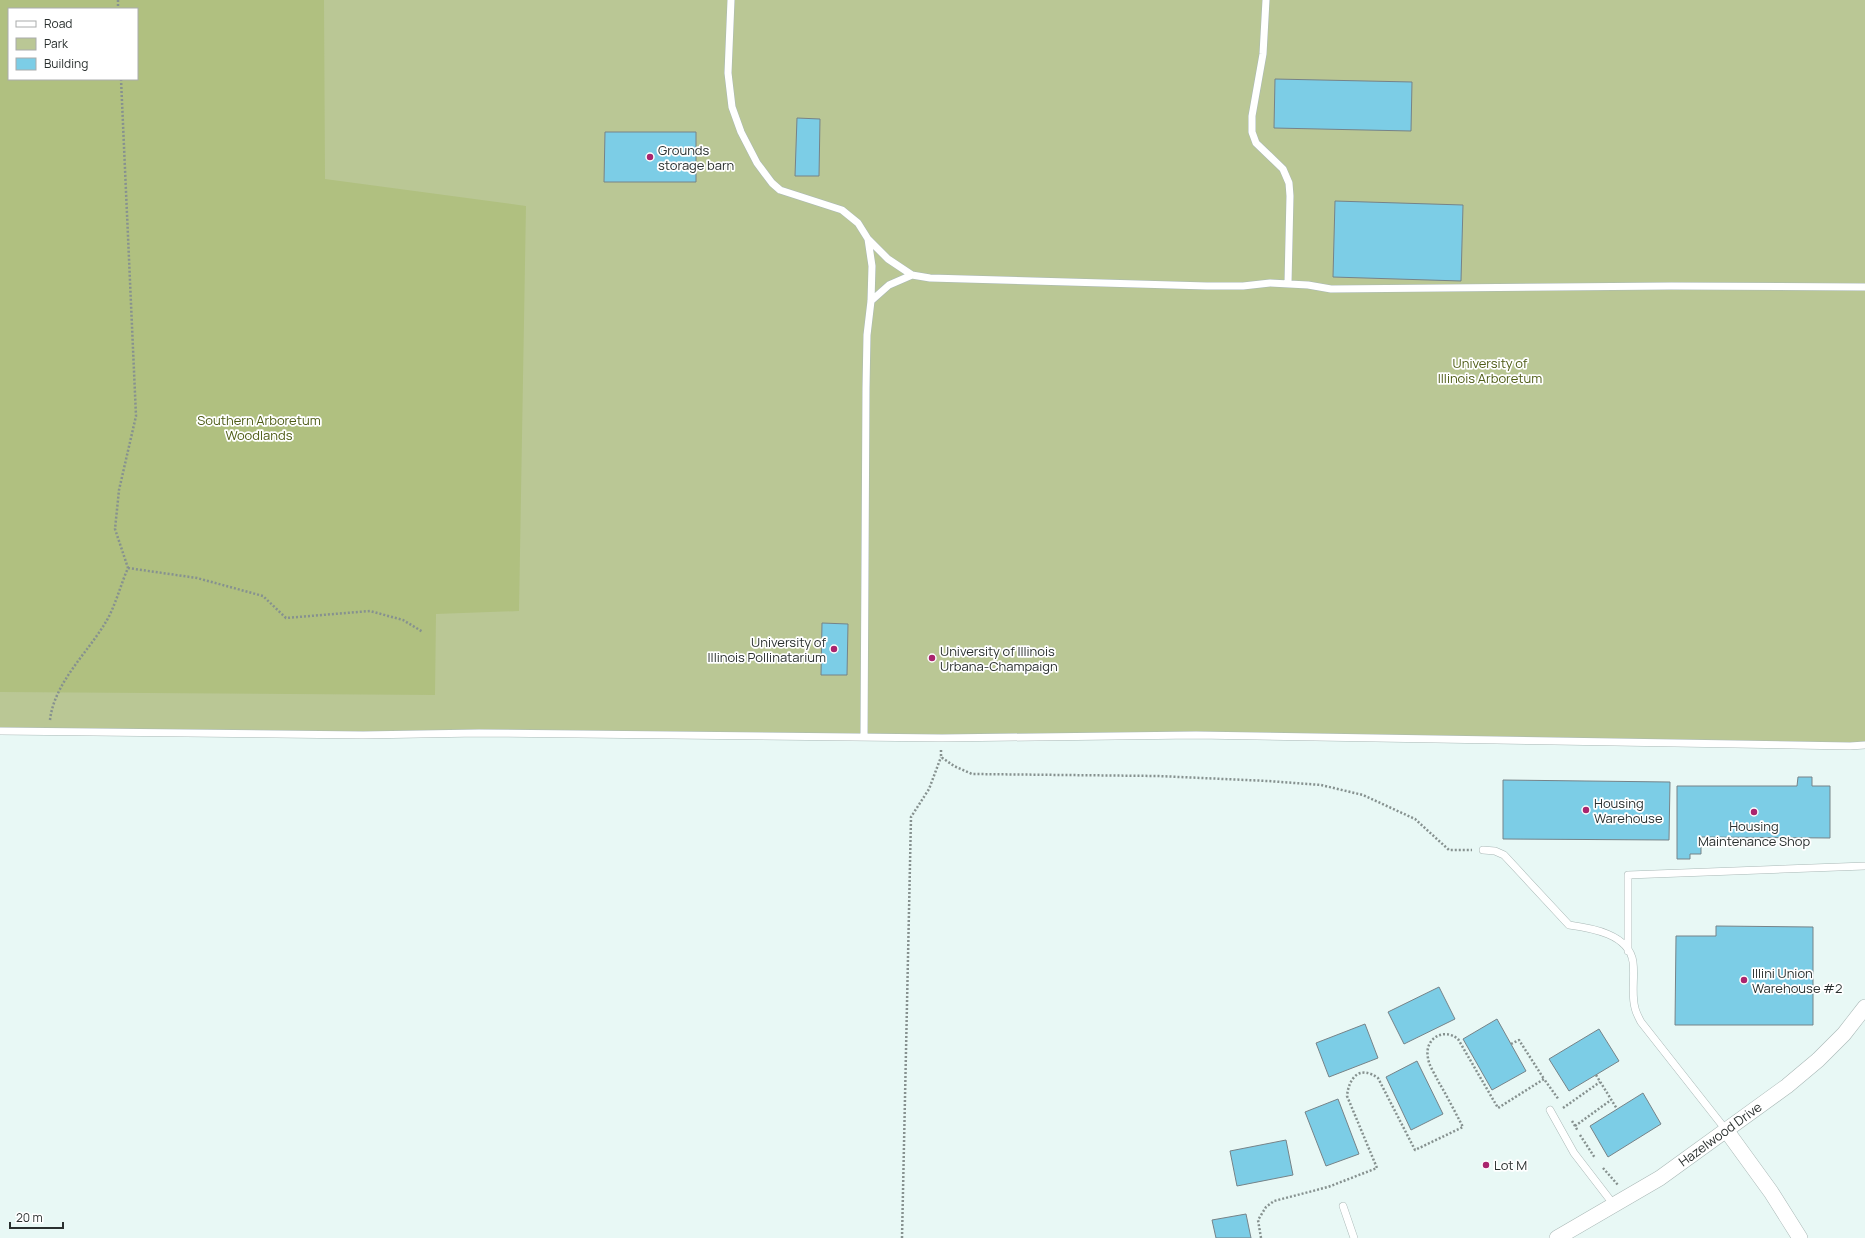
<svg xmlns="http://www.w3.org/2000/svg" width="1865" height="1238" viewBox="0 0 1865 1238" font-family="Manrope,sans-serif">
<rect width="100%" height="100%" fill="#e8f8f5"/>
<path fill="#bac795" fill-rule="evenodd" d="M0,0H1865V749L1196,735L0,731ZM9,9H137V79H9Z"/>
<path fill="#b0c080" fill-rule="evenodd" d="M0,0H324L325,179L526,206L519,611L436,614L435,695L0,692ZM9,9H137V79H9Z"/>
<path fill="#7ccde6" stroke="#768388" d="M1275,79L1412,82L1411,131L1274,128Z
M797,118L820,119L819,176H795Z
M605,132H696V182H604Z
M1335,201L1463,205L1461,281L1333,277Z
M822,623L848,624L847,675H821Z
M1798,777H1812V786H1830V838L1701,837V854H1690V859H1677V786H1797Z
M1503,780L1670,782L1669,840L1503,839Z
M1716,926L1813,927V1025H1675L1676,936H1716Z
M1439,987L1455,1019L1404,1044L1388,1012Z
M1497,1019L1526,1071L1492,1090L1463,1039Z
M1365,1024L1378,1058L1329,1077L1316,1043Z
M1599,1029L1619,1061L1569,1091L1549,1059Z
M1417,1061L1443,1114L1411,1130L1386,1077Z
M1643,1093L1661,1124L1608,1157L1590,1126Z
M1338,1099L1359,1154L1326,1166L1305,1112Z
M1286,1140L1293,1175L1237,1186L1230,1151Z
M1246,1214L1251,1238H1216L1212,1220Z"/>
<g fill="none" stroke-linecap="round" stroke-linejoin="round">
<g stroke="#a9b8b6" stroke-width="8">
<path id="service" d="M731,0L728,73L732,107L741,132L757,163L772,183L780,190L842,210L858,223L868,239L872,266L871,301L867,335L866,388L864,737
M1266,0L1263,54L1252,116V132L1256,143L1283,169L1289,183L1290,196L1288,283
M868,239L888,259L912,275
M871,301L889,285L912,275L930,278L1207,286H1243L1270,283L1308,285L1331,289L1671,286L1865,287
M0,731L363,735L479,733L942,738L1196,735L1850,746L1865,745
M1483,850L1495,851L1504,855L1569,925C1591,928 1629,934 1633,962C1635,977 1631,994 1635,1008C1636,1013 1639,1018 1641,1022L1726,1130
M1628,951V875L1865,866
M1550,1110L1574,1153L1614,1205
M1343,1206L1354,1238"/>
</g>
<g stroke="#a9b8b6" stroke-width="16">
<path id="minor" d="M1726,1130L1771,1192L1800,1238
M1557,1238L1660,1178L1787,1086L1818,1060L1844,1034L1865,1007"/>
</g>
<path stroke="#86918f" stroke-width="2.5" stroke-dasharray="2 2" stroke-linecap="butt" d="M118,0V9
M128,568L197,578L263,596L286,618L370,611L403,620L423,632
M50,720C54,684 86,654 104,625C115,608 120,586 128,568L115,529L119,490L136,416L121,79
M941,750V757L954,766L972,774L1158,776L1268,781L1321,785L1363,795L1415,819L1449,850H1472
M1511,1044L1519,1040L1544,1079
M1596,1075L1617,1109
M1563,1108L1600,1082
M1572,1121L1578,1131
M1575,1126L1611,1100
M1580,1135L1595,1158
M1603,1168L1618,1185
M902,1238L911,817L929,789L941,757
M1261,1238L1258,1220L1266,1207L1274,1201L1328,1187L1377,1168L1347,1096C1349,1077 1360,1065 1378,1078L1415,1150L1463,1127C1455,1112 1447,1096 1438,1081C1435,1074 1429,1066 1428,1058C1424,1039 1443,1027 1458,1039L1498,1108L1544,1079L1559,1100"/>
<use href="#service" stroke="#fff" stroke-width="7"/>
<use href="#minor" stroke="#fff" stroke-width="15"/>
</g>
<g fill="#aa256e" stroke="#fff" stroke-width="1.5">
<circle cx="650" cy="157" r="4"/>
<circle cx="834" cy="649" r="4"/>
<circle cx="932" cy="658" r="4"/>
<circle cx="1586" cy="810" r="4"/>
<circle cx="1754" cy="812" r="4"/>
<circle cx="1744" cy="980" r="4"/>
<circle cx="1486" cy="1165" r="4"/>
</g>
<g text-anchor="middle" stroke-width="3.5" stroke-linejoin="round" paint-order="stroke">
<g font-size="13" fill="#2a302f" stroke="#fff" text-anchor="start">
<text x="658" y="155">Grounds<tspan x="658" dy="15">storage barn</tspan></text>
<text x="826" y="647" text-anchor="end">University of<tspan x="826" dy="15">Illinois Pollinatarium</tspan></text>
<text x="940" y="656">University of Illinois<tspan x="940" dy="15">Urbana-Champaign</tspan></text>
<text x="1594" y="808">Housing<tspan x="1594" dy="15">Warehouse</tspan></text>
<text x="1754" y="831" text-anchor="middle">Housing<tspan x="1754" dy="15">Maintenance Shop</tspan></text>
<text x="1752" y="978">Illini Union<tspan x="1752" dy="15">Warehouse #2</tspan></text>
<text x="1494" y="1170">Lot M</text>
</g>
<g font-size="13" fill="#4e5c16" stroke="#fff">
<text x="1490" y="368">University of<tspan x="1490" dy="15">Illinois Arboretum</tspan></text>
<text x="259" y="425">Southern Arboretum<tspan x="259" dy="15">Woodlands</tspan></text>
</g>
<g font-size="13" fill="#2a302f" stroke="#fff">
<text transform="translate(1720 1134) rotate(-36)" y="5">Hazelwood Drive</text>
</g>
</g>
<rect x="8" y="8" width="130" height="72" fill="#ffffff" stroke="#aaacac"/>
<rect x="16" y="21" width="20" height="6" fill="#ffffff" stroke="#aaacac"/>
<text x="44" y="28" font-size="12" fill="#2a302f">Road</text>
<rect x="16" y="38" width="20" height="12" fill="#bac795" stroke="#aaacac"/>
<text x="44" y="48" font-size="12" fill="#2a302f">Park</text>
<rect x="16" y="58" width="20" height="12" fill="#7ccde6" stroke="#aaacac"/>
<text x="44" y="68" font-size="12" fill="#2a302f">Building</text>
<path d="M10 1222v6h53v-6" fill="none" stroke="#2a302f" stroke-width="2"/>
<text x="16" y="1222" font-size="12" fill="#2a302f" stroke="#ffffff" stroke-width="3" paint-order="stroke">20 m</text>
</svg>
